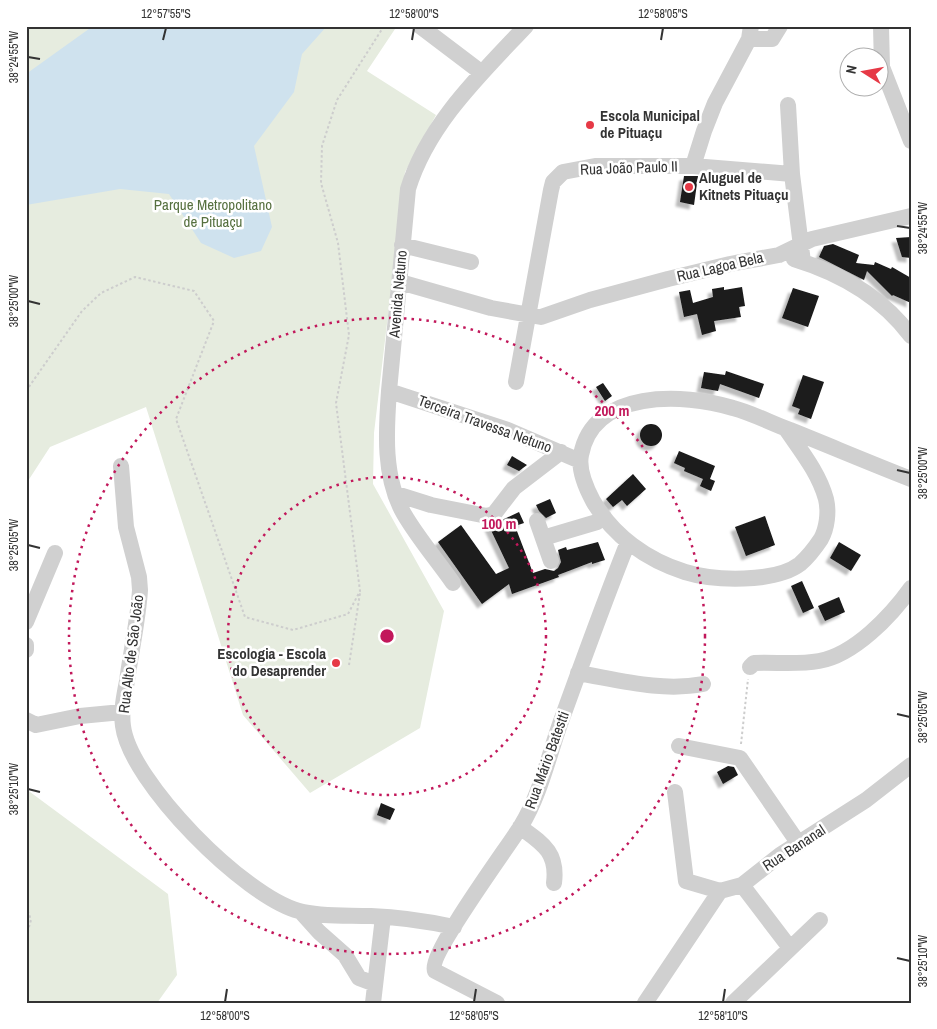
<svg xmlns="http://www.w3.org/2000/svg" width="937" height="1029" viewBox="0 0 937 1029" font-family="'Archivo Narrow',sans-serif">
<defs>
<filter id="shadow"><feDropShadow dx="-4.5" dy="4.5" stdDeviation="1" flood-color="#0004"/></filter>
</defs>
<rect width="100%" height="100%" fill="#fff"/>
<path fill="#e6ecdf" d="M26,26H397L367,71L436,115L405,172L374,433L373,484L444,611L420,728L310,793L243,715L146,407L50,447L26,484Z
M26,789L168,894L177,975L157,1003H26Z"/>
<path fill="#cfe2ee" d="M93,26H327L302,54L294,92L254,146L272,227L261,251L234,258L201,243L169,194L120,189L26,205V74Z"/>
<path fill="#1a1a1a" filter="url(#shadow)" d="M684,176H698L694,205L680,202Z
M911,237V258L902,257L896,238Z
M833,244L859,255L856,263L874,265L875,262L891,269L892,267L911,278V303L893,295L892,296L867,271L864,280L819,257L824,246Z
M724,287V290L742,287L745,306L739,307L741,317L714,321L716,331L702,335L697,314L684,317L679,292L690,290L693,303L713,297L712,289Z
M793,288L819,296L808,327L782,318Z
M726,371L764,384L759,398L720,384L718,391L701,388L704,372L725,375Z
M803,375L824,382L811,419L798,414L800,409L792,406Z
M603,383L612,396L605,401L596,387Z
M640 435a11 11 0 1 1 22 0a11 11 0 1 1-22 0Z
M679,451L715,466L710,479L715,481L711,491L700,486L703,479L684,471L685,468L674,463Z
M512,456L527,465L519,471L507,465Z
M633,474L646,489L627,506L622,500L613,507L606,499Z
M550,499L556,513L546,518L539,511L536,505Z
M519,512L524,523L515,526L533,573L545,569L554,571L558,568L561,562L558,550L566,547L567,550L598,542L605,560L592,564V562L558,575L559,577L512,594L509,584L482,604L438,542L461,525L496,574L509,568L489,526Z
M765,516L775,545L746,556L735,527Z
M839,542L861,555L851,571L830,558Z
M802,581L814,608L803,613L791,586Z
M839,597L845,612L825,621L818,606Z
M728,766L734,767L738,775L723,784L717,772Z
M381,803L395,809L390,820L377,815Z"/>
<g fill="none" stroke-linecap="round" stroke-linejoin="round">
<path stroke="#cdcdcd" stroke-width="2" stroke-dasharray="2.5 2.5" stroke-linecap="butt" d="M26,391L82,311L101,293L135,277L194,291L214,321L176,419L245,617L293,630L348,614L360,591L336,403L349,335L338,243L321,183L322,146L337,100L384,26
M349,665L360,593
M741,744L748,679
M26,906L31,920L26,937"/>
<path stroke="#d0d0d0" stroke-width="16" d="M420,26L482,73
M881,26L882,67L911,141
M749,39H772L780,26
M788,105L792,174L803,262
M693,166L704,131L715,103L749,39L751,26
M402,245L471,262
M794,259C840,273 882,297 911,336
M400,282L491,308L541,317L590,300L668,279L730,264L779,255L812,239L911,216
M516,382L551,190L553,182L563,172L595,166H693L792,174
M389,391L508,430L580,461
M786,429C801,451 819,473 826,499C829,512 827,528 821,539C815,548 808,557 800,564C775,583 714,581 685,572C647,560 613,536 593,501C586,488 578,470 581,455C593,389 683,393 733,408C752,413 771,423 790,430C830,446 870,463 911,479
M121,466L126,527L139,577L140,590C138,621 131,651 127,681C124,696 121,711 123,726C130,782 245,897 299,911C321,917 347,915 371,916C399,917 426,921 454,927
M396,494L431,505L487,516L494,514L514,488L561,452
M537,521L551,561
M543,538L597,522L604,517
M453,583C437,560 418,538 404,514C383,478 386,431 389,391L408,189C428,124 480,75 526,26
M26,622L55,553
M26,645V650
M750,667L754,663C776,662 797,665 819,661C854,655 891,616 911,588
M578,673C619,680 662,692 703,684
M26,720L36,725L80,716L122,712
M679,746L740,758L799,844
M675,792L686,881L720,891L742,885L780,855L866,800L911,765
M520,827C542,843 558,852 554,883
M742,885L790,948
M301,912L319,932L345,955L359,978L375,984
M373,1003L383,917
M497,1003L435,971C427,956 508,847 521,826C540,795 548,758 560,724C582,663 604,602 628,542
M645,1003L720,891
M733,1003L820,920"/>
</g>
<path fill="none" stroke="#333" stroke-width="2" d="M163,40L166,28M412,40L414,28M661,40L663,28M28,57L40,59M897,226L910,228M28,301L40,304M897,470L910,473M28,545L40,548M897,714L910,717M28,789L40,792M897,958L910,961M225,1002L227,989M474,1002L476,989M723,1002L725,989"/>
<g fill="none" stroke="#c2185b" stroke-width="2.5" stroke-dasharray="2.5 5">
<circle cx="387" cy="636" r="159"/>
<circle cx="387" cy="636" r="318"/>
</g>
<g fill="#e63946" stroke="#fff" stroke-width="2">
<circle cx="590" cy="125" r="5"/>
<circle cx="689" cy="187" r="5"/>
<circle cx="336" cy="663" r="5"/>
</g>
<g text-anchor="middle" stroke-width="5" stroke-linejoin="round" paint-order="stroke">
<g font-size="15" font-weight="bold" fill="#333" stroke="#fff" text-anchor="start">
<text x="600" y="121">Escola Municipal<tspan x="600" dy="17">de Pituaçu</tspan></text>
<text x="699" y="183">Aluguel de<tspan x="699" dy="17">Kitnets Pituaçu</tspan></text>
<text x="326" y="659" text-anchor="end">Escologia - Escola<tspan x="326" dy="17">do Desaprender</tspan></text>
</g>
<g font-size="15" fill="#333" stroke="#fff">
<text transform="translate(629 168) rotate(-2)" y="5">Rua João Paulo II</text>
<text transform="translate(720 267) rotate(-13)" y="5">Rua Lagoa Bela</text>
<text transform="translate(398 294) rotate(-85)" y="5">Avenida Netuno</text>
<text transform="translate(485 424) rotate(20)" y="5">Terceira Travessa Netuno</text>
<text transform="translate(131 654) rotate(-83)" y="5">Rua Alto de São João</text>
<text transform="translate(547 760) rotate(-70)" y="5">Rua Mário Batestti</text>
<text transform="translate(794 848) rotate(-33)" y="5">Rua Bananal</text>
</g>
<g font-size="15" fill="#56703f" stroke="#fff">
<text x="213" y="210">Parque Metropolitano<tspan x="213" dy="17">de Pituaçu</tspan></text>
</g>
</g>
<circle cx="387" cy="636" r="8" fill="#c2185b" stroke="#fff" stroke-width="2.5"/>
<g font-size="15" text-anchor="middle" font-weight="bold" fill="#c2185b" stroke="#fff" stroke-width="5" stroke-linejoin="round" paint-order="stroke">
<text x="612" y="416">200 m</text>
<text x="499" y="529">100 m</text>
</g>
<rect width="937" height="1029" fill="none" stroke="#ffffff" stroke-width="55"/>
<g transform="translate(864 72) rotate(281)"><circle r="24" fill="#ffffff" stroke="#adadad"/>
<path d="M0-4L9 19L0 12L-9 19Z" fill="#e63946"/>
<text y="-8" font-size="14" font-weight="bold" text-anchor="middle" fill="#333333">N</text>
</g>
<rect x="28" y="28" width="882" height="974" fill="none" stroke="#333" stroke-width="2"/>
<g font-size="12" text-anchor="middle" fill="#333">
<text x="166" y="18">12°57'55"S</text>
<text x="414" y="18">12°58'00"S</text>
<text x="663" y="18">12°58'05"S</text>
<text transform="translate(14 57) rotate(-90)" y="4">38°24'55"W</text>
<text transform="translate(923 228) rotate(-90)" y="4">38°24'55"W</text>
<text transform="translate(14 301) rotate(-90)" y="4">38°25'00"W</text>
<text transform="translate(923 473) rotate(-90)" y="4">38°25'00"W</text>
<text transform="translate(14 545) rotate(-90)" y="4">38°25'05"W</text>
<text transform="translate(923 717) rotate(-90)" y="4">38°25'05"W</text>
<text transform="translate(14 789) rotate(-90)" y="4">38°25'10"W</text>
<text transform="translate(923 961) rotate(-90)" y="4">38°25'10"W</text>
<text x="225" y="1020">12°58'00"S</text>
<text x="474" y="1020">12°58'05"S</text>
<text x="723" y="1020">12°58'10"S</text>
</g>
</svg>
